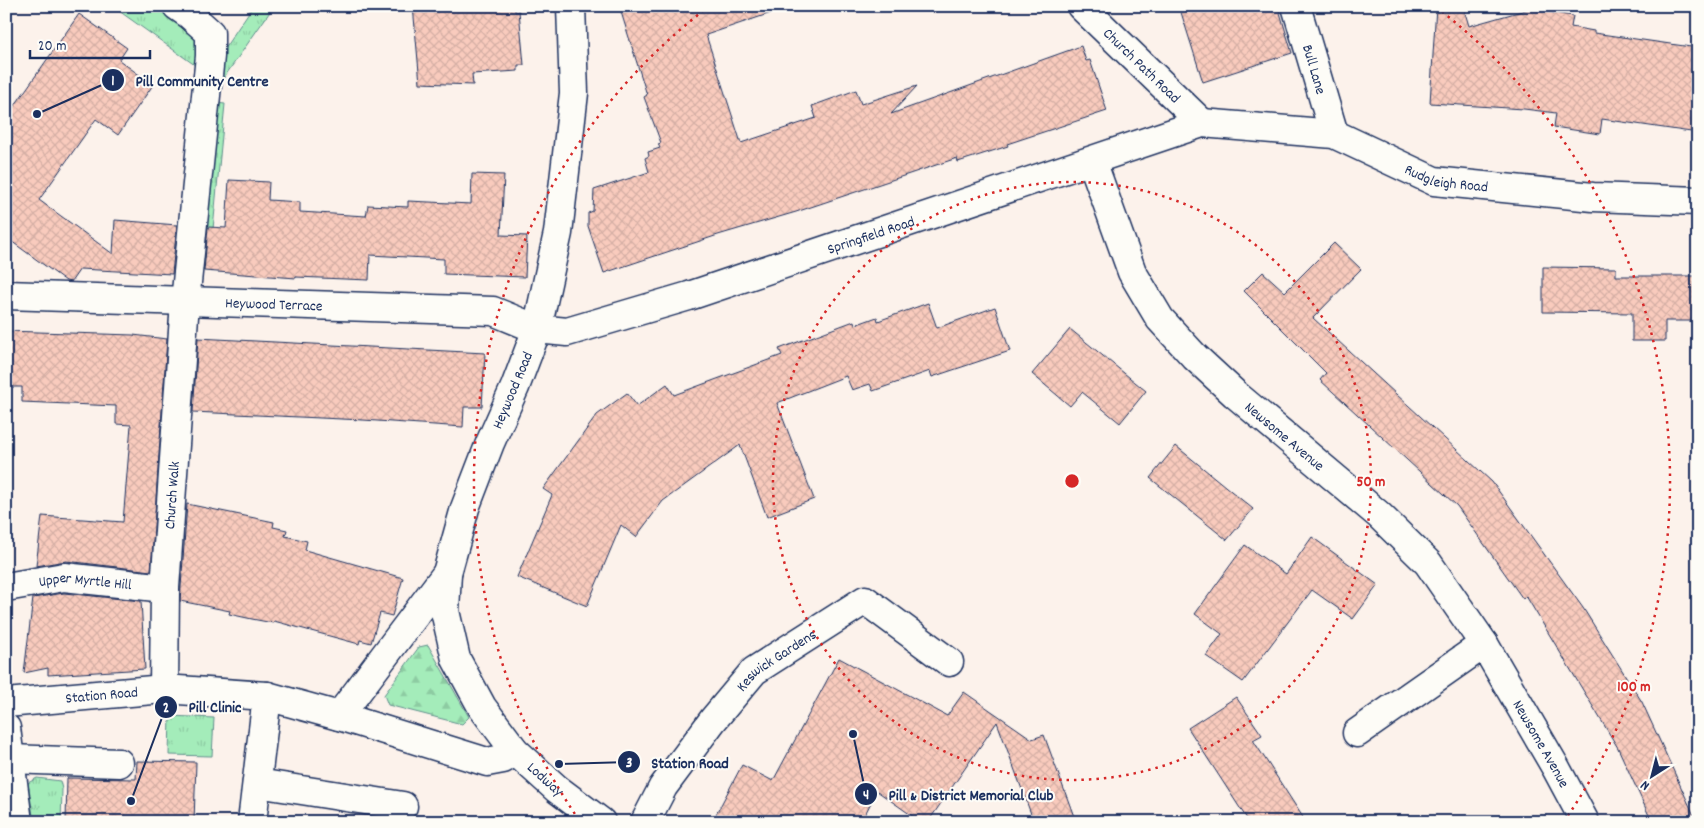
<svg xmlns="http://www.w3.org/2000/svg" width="1704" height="828" viewBox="0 0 1704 828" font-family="Dekko,sans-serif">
<defs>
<pattern id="grass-tufts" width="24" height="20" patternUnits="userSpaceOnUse" patternTransform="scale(1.25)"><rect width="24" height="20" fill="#a4ecba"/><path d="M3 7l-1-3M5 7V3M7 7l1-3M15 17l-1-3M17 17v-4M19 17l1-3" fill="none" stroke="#8dcba2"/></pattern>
<pattern id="forest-firs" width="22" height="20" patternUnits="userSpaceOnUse" patternTransform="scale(1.25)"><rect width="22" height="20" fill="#a4ecba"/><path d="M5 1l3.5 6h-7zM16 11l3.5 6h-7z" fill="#8dcba2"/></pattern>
<pattern id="building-cross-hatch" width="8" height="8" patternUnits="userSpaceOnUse" patternTransform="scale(1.25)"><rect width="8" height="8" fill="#f9cbbd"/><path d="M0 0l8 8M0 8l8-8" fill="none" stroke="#d5afa5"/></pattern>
</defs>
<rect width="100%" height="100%" fill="#fcf2eb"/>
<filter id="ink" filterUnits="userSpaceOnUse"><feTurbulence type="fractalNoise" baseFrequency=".02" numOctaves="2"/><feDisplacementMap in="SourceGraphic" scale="10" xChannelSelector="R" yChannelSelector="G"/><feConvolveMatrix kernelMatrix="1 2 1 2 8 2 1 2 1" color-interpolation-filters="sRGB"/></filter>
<g filter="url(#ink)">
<path fill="url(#grass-tufts)" stroke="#608e8c" d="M112,6H156L184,26L195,38L198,45L199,68Z
M253,6H274L218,86L222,52Z
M216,103L225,104L209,271L200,270Z
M170,716L214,718L212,756L169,755Z
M37,778L60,781L62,789L61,822H34L28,783Z"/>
<path fill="url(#forest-firs)" stroke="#608e8c" d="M428,645L469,717L462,724L388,705L384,695L419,647Z"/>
<path fill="url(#building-cross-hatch)" stroke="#1b2f5e" d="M413,6H515V12L519,11L524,65H518V71L472,74L473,85L420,83Z
M637,6H773L774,12L706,35L741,143L816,118L812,106L856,90L861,104L917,86L891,114L1081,46L1086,61L1090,60L1107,111L1007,144L1008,146L958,162L957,158L796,212L718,235L604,273L588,226V213L593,211L594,190L649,172L645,158L649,156L648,152L660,148L658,144L661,143L644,97L647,95L621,12Z
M1179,6H1278L1292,53L1203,82Z
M1436,6H1463L1469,26L1529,9L1573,16L1571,27L1594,31V33L1698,48V133L1602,119L1600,134L1554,127L1556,113L1524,109L1430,103Z
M79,14L127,48L119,60L153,85L118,135L96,119L39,200L113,254L115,220L177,225L172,274L80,269L71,282L66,281L11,241L6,247V118Z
M472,174L504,175L501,235L527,236L525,277L444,274V259L370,255L369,280L296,277V278L204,271L208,227L226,228L229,180L269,182L268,200L300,202V212L366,216L368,205L408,207V201L471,204Z
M1334,243L1361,269L1313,318L1492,482L1583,608L1642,702L1697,822H1652L1618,748L1526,596L1523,599L1457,506L1320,380L1326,373L1244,291L1263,272L1285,292Z
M1543,267L1616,268V276H1698V321H1665V341H1632V313L1543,312Z
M928,303L937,328L995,307L1010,351L932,377L930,371L873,391L870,384L852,390L846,376L777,403L814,499L767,517L740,445L663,501L636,537L621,525L587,606L517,577L552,495L543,489L597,415L627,393L637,406L667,384L674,395L782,355L779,349L854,321L855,325L877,317L878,321Z
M1070,329L1146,391L1120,423L1082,392L1070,406L1032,374Z
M6,331L133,335L167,339L151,571L66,561L36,566L42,516L123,522L131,425L116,424V406L22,402V387H6Z
M198,338L485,353L482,407H464L463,427L363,420L193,412Z
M1176,446L1253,509L1227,540L1150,478Z
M187,504L274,522L273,527L287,530L285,536L307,541L305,550L403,578L392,616L380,613L371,643L360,640L359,644L274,621L273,623L252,619L229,614L230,611L180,601Z
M1312,537L1378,585L1353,619L1312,590L1243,682L1206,656L1222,634L1195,614L1245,545L1286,574Z
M64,593L141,601L145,669L48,675V668L24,673L33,598Z
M839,658L947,716L964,692L1032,739L1044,735L1076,822H1034L997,722L928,822H921L877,791L861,822H712L742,765L773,781Z
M1236,697L1262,735L1253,740L1306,822H1249L1188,728Z
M137,761L196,762L194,822H66L67,778L136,779Z"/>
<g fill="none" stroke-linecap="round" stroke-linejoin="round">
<g stroke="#1b2f5e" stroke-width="31">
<g id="minor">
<path id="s1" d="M571,6L574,93L558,233L537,329L515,387L490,443L465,508L447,573L445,611L456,659L482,707L515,751L557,789L601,822"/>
<path id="s2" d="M1081,6L1202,123"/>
<path id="s3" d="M1296,6L1334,134"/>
<path id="s4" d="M1092,161L1132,272L1160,319L1195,357L1235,394L1379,515L1428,563L1484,644L1556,768L1585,822"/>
<path id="s5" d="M6,295L493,311L537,329L567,332L689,296L1202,123L1334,134L1434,181L1593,197L1698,201"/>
<path id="s6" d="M6,587L64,577L165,588"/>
<path id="s7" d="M164,689L165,588L185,302L210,56V33L190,15L177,6"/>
<path id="s8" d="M6,703L164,689L267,696L339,716L487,762L503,759L515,751"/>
<path d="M339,716L447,573"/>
<path d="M6,728L18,822"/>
<path d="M1357,733L1484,644"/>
<path d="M10,759L119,763"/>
<path d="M257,783L403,806"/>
<path d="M252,822L267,696"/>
<path id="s9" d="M645,822L663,787L713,720L754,671L865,600L949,662"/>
</g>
</g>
<use href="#minor" stroke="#fdfcf7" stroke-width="28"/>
</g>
</g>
<g fill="none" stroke="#d62828" stroke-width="2.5" stroke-dasharray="2.5 5">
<circle cx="1072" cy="481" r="299"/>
<path d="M579 820A598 598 0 0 1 708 7M1436 7A598 598 0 0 1 1565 820"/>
</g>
<g text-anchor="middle" stroke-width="4" stroke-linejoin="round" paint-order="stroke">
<g font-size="15" fill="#1b2f5e" stroke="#fdfcf7">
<text dy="5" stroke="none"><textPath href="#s2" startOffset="85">Church Path Road</textPath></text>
<text dy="5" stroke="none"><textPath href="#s3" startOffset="66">Bull Lane</textPath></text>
<text dy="5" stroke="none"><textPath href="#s5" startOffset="1488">Rudgleigh Road</textPath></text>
<text dy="5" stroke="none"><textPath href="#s5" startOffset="884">Springfield Road</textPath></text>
<text dy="5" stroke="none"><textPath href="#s5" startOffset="268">Heywood Terrace</textPath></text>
<text transform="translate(512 390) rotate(-67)" y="5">Heywood Road</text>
<text dy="5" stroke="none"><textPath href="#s4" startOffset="344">Newsome Avenue</textPath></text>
<text dy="5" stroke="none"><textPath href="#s7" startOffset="194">Church Walk</textPath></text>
<text dy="5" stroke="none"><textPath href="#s6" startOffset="80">Upper Myrtle Hill</textPath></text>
<text dy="5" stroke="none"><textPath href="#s9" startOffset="211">Keswick Gardens</textPath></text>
<text dy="5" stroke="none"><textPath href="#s8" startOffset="96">Station Road</textPath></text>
<text dy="5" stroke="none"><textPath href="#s4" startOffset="749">Newsome Avenue</textPath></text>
<text dy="5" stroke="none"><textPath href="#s1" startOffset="825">Lodway</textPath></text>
</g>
</g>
<circle cx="1072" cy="481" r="8" fill="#d62828" stroke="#fdfcf7" stroke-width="2.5"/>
<g font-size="15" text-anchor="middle" font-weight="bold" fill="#d62828" stroke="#fdfcf7" stroke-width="4" stroke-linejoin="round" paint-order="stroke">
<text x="1371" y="486">50 m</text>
<text x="1634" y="691">100 m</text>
</g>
<path fill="none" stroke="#1b2f5e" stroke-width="2" d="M37 114L113 80M131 801L166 707M559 764L629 762M853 734L866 794"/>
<g fill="#1b2f5e" stroke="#fdfcf7" stroke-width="2">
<circle cx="37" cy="114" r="5"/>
<circle cx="131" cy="801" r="5"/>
<circle cx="559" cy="764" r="5"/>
<circle cx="853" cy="734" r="5"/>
<circle cx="113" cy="80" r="12"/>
<circle cx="166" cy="707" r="12"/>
<circle cx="629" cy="762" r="12"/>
<circle cx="866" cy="794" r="12"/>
</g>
<g font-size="15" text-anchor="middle" font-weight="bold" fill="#fff">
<text x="113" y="85">1</text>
<text x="166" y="712">2</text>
<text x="629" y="767">3</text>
<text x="866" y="799">4</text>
</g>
<g font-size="16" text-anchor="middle" font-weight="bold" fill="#1b2f5e" stroke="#fdfcf7" stroke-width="4" stroke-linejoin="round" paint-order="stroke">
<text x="202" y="86">Pill Community Centre</text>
<text x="215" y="712">Pill Clinic</text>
<text x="690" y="768">Station Road</text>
<text x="971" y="800">Pill &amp; District Memorial Club</text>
</g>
<rect width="1704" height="828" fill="none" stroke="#fdfcf7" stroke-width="25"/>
<rect x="12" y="12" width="1679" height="803" fill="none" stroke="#1b2f5e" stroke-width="2" filter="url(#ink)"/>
<g transform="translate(1652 776) rotate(216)" stroke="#fdfcf7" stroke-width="4" paint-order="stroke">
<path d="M0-4L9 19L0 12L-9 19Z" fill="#1b2f5e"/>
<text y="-8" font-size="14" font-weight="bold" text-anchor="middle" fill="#1b2f5e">N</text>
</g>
<path d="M30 50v8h120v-8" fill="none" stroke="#1b2f5e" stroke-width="2.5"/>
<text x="38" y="50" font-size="15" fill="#1b2f5e" stroke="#fdfcf7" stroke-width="4" paint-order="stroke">20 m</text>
</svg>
